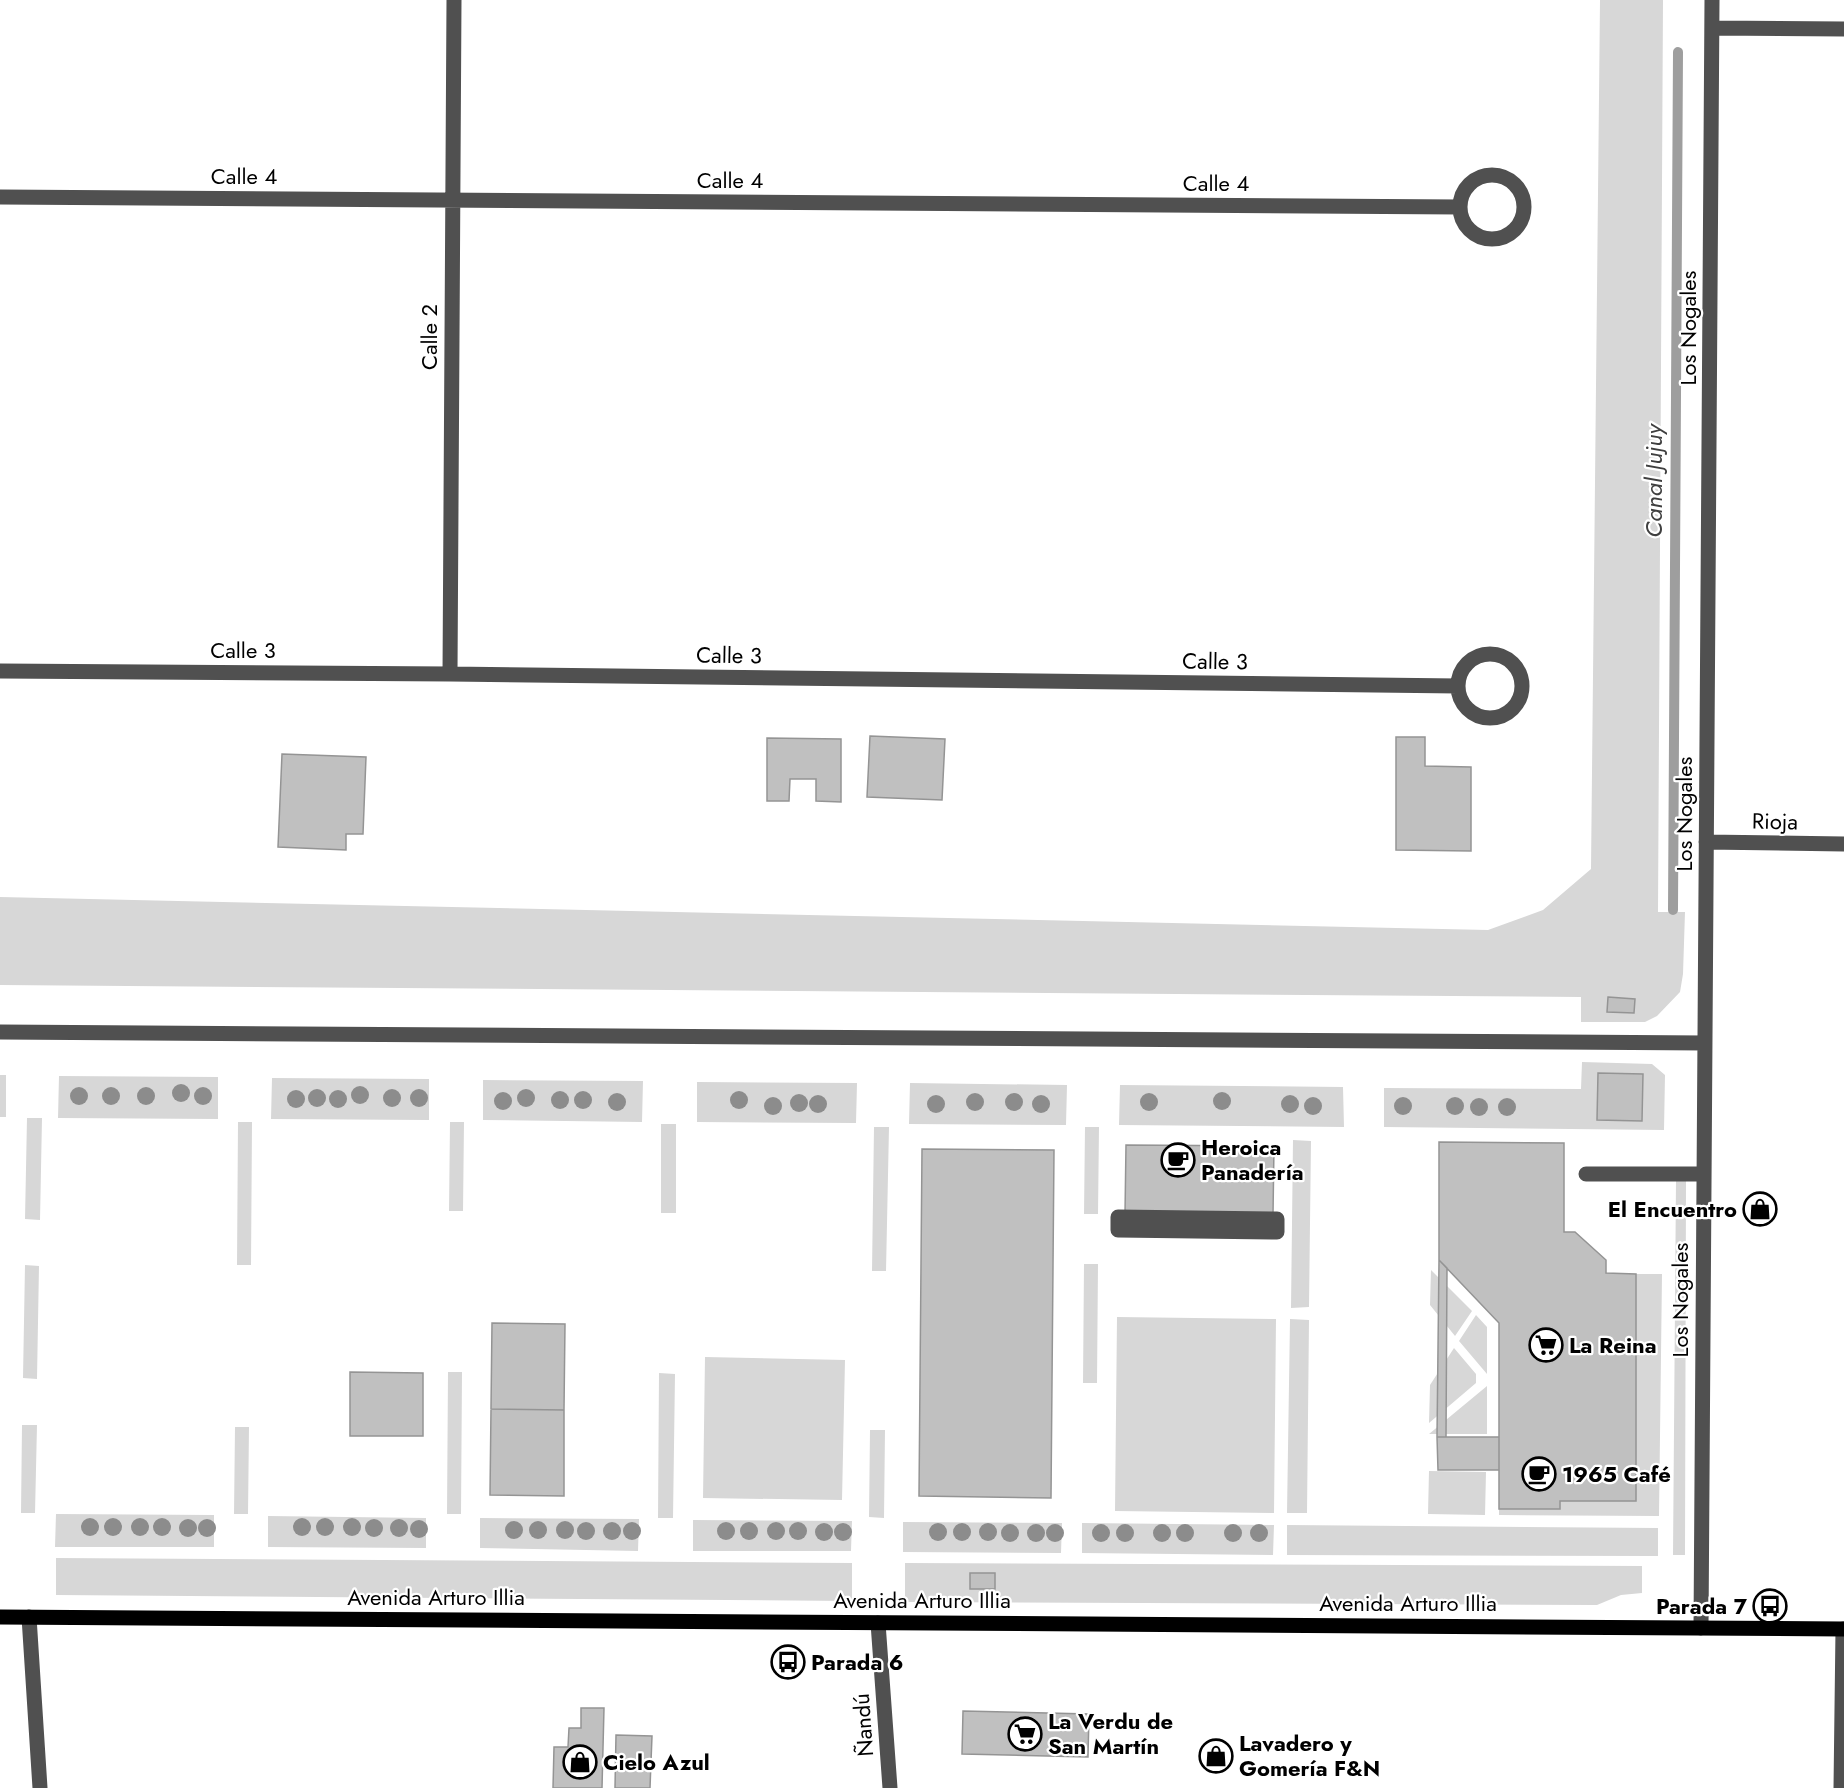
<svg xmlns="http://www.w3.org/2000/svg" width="1844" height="1788" viewBox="0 0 1844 1788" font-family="Jost,sans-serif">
<rect width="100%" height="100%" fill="#fff"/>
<path fill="#d7d7d7" d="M1600,0H1663L1658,912H1685L1683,974L1680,992L1657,1016L1645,1022H1581V997L0,985V897L1488,930L1543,910L1591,869Z
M1582,1062L1652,1064L1665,1075L1664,1130L1384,1127V1088L1581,1089Z
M0,1075H6V1117H0Z
M59,1076L218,1077V1119L58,1118Z
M272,1078L429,1079V1120L271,1119Z
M483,1080L643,1081L642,1122L483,1120Z
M697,1082L857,1083L856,1123L697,1122Z
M910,1083L1067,1085L1066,1125L909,1124Z
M1120,1085L1343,1087L1344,1127L1119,1125Z
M27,1118H42L40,1220L25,1219Z
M238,1122H252L251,1265H237Z
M450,1122H464L463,1211H449Z
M661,1124H676V1213H661Z
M874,1127H889L886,1271H872Z
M1085,1127H1099L1098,1214H1084Z
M1293,1140L1311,1141L1309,1307L1291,1308Z
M1676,1180H1686L1685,1555H1673Z
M1084,1264H1098L1097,1383H1083Z
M25,1265L39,1266L37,1379L23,1378Z
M1431,1270L1472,1311L1455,1336L1430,1305Z
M1636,1274H1662L1659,1516L1499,1515V1509H1560V1501H1635Z
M1476,1315L1487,1327V1374L1459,1341Z
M1117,1317L1276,1319L1274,1513L1115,1511Z
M1290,1319L1309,1320L1307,1513H1287Z
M1454,1348L1476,1374V1383L1429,1423L1430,1385Z
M705,1357L845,1360L842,1500L703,1498Z
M448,1372H462L461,1514H447Z
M659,1373L675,1374L673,1518H658Z
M1487,1386V1434H1429Z
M22,1425H37L35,1513H21Z
M235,1427H249L248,1514H234Z
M870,1430H885L884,1518L869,1517Z
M1429,1471L1486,1472L1485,1515L1428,1514Z
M56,1514L214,1515V1547H55Z
M268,1516L426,1518V1548L268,1547Z
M480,1518L639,1519L638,1551L480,1548Z
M693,1520L852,1521L851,1551H693Z
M903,1522L1062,1523L1061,1553L903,1552Z
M1082,1523L1274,1525L1273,1555L1082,1553Z
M1287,1525L1658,1528V1556L1287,1555Z
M56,1558L852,1563V1601L56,1595Z
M905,1563L1642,1566V1593L1621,1595L1597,1605L905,1602Z"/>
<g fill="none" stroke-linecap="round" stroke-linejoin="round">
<path stroke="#9e9e9e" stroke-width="10" d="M1673,910L1678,52"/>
</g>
<path fill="#c0c0c0" stroke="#949494" stroke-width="1.5" d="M870,736L945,739L942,800L867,797Z
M1396,737H1425V766L1471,767V851L1396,850Z
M767,738L841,739V802L816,801V779H790L789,801H767Z
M282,754L366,757L363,834H346V850L278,847Z
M1608,997L1635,999L1634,1013L1607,1012Z
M1598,1073L1643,1074L1642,1121L1597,1120Z
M1439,1142L1564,1143V1232H1575L1606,1260V1273L1636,1274V1501H1560V1509H1499V1323L1439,1260Z
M1126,1145L1274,1146L1273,1215L1125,1214Z
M922,1149L1054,1150L1051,1498L919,1496Z
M1439,1260L1447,1268L1446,1437H1437Z
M492,1323L565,1324L564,1410L491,1409Z
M350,1372L423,1373V1436H350Z
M491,1409L564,1410V1496L490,1495Z
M1437,1437H1499V1470H1438Z
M970,1573H995V1589H970Z
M581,1708H604L602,1788H553L554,1747H568L569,1728H581Z
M963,1711L1089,1714L1088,1757L962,1754Z
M616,1735L652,1736L650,1788H615Z"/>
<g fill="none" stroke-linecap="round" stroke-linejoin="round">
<path stroke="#505050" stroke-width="15" d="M1712,28L1844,29
M1460 207a32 32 0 1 1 64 0a32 32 0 1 1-64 0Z
M0,197L1460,207
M1458 686a32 32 0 1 1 64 0a32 32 0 1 1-64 0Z
M0,671L450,674L1458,686
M450,674L454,0
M1706,842L1844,844
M0,1032L1705,1043
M1586,1174H1704
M1118,1217L1277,1219V1232L1118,1230Z
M29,1617L40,1788
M878,1623L890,1788
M1701,1628L1712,0
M1841,1788L1843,1629"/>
<path stroke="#000" stroke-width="15" d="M0,1617L1844,1629"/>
</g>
<g fill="#8c8c8c">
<circle cx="181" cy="1093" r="9"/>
<circle cx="360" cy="1095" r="9"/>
<circle cx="79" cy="1096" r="9"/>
<circle cx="111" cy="1096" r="9"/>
<circle cx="146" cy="1096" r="9"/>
<circle cx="203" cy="1096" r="9"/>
<circle cx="317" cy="1098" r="9"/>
<circle cx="392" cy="1098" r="9"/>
<circle cx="419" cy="1098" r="9"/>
<circle cx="526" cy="1098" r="9"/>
<circle cx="296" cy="1099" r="9"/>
<circle cx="338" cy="1099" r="9"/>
<circle cx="560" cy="1100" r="9"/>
<circle cx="583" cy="1100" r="9"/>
<circle cx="739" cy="1100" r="9"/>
<circle cx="503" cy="1101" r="9"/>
<circle cx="1222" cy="1101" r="9"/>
<circle cx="617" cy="1102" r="9"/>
<circle cx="975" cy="1102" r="9"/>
<circle cx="1014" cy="1102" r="9"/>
<circle cx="1149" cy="1102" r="9"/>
<circle cx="799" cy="1103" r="9"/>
<circle cx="818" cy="1104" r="9"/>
<circle cx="936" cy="1104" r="9"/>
<circle cx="1041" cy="1104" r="9"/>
<circle cx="1290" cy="1104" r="9"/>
<circle cx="773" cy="1106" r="9"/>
<circle cx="1313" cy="1106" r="9"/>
<circle cx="1403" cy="1106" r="9"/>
<circle cx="1455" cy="1106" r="9"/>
<circle cx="1479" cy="1107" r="9"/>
<circle cx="1507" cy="1107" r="9"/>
<circle cx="90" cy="1527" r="9"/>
<circle cx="113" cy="1527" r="9"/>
<circle cx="140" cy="1527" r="9"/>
<circle cx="162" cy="1527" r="9"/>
<circle cx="302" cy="1527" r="9"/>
<circle cx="325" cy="1527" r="9"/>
<circle cx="352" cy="1527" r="9"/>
<circle cx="188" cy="1528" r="9"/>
<circle cx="207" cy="1528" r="9"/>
<circle cx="374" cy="1528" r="9"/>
<circle cx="399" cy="1528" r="9"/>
<circle cx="419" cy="1529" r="9"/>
<circle cx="514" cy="1530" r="9"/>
<circle cx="538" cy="1530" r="9"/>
<circle cx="565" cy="1530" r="9"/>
<circle cx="586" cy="1531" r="9"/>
<circle cx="612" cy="1531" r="9"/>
<circle cx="632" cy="1531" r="9"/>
<circle cx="726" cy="1531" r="9"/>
<circle cx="749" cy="1531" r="9"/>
<circle cx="776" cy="1531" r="9"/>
<circle cx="798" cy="1531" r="9"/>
<circle cx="824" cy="1532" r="9"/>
<circle cx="843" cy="1532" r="9"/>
<circle cx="938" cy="1532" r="9"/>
<circle cx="962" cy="1532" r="9"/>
<circle cx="988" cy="1532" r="9"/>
<circle cx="1010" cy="1533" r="9"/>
<circle cx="1036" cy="1533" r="9"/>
<circle cx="1055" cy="1533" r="9"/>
<circle cx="1101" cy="1533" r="9"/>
<circle cx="1125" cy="1533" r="9"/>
<circle cx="1162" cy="1533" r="9"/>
<circle cx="1185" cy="1533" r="9"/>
<circle cx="1233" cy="1533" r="9"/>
<circle cx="1259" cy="1533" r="9"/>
</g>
<defs>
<g id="cafe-ring" transform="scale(1.725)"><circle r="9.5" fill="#fff" stroke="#000" stroke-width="1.5"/><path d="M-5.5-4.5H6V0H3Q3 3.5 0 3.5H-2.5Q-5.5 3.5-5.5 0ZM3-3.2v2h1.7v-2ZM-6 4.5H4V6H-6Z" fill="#000"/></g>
<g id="shop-ring" transform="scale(1.725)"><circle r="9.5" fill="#fff" stroke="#000" stroke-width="1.5"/><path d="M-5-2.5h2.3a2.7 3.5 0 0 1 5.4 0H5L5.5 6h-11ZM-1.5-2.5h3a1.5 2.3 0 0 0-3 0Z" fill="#000"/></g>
<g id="supermarket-ring" transform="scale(1.725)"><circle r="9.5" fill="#fff" stroke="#000" stroke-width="1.5"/><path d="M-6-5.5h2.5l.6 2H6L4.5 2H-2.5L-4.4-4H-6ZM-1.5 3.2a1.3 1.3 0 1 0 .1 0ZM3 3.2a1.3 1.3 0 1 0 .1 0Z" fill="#000"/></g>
<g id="bus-ring" transform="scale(1.725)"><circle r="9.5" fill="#fff" stroke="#000" stroke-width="1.5"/><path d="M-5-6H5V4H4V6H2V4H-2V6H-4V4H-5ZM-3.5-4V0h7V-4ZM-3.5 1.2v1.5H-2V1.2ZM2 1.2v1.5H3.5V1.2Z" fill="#000"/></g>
</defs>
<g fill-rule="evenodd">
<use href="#cafe-ring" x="1178" y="1160"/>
<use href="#shop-ring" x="1760" y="1209"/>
<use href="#supermarket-ring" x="1546" y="1345"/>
<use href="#cafe-ring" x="1539" y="1474"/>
<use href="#bus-ring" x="1770" y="1606"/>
<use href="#bus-ring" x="788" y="1662"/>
<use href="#supermarket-ring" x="1025" y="1734"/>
<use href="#shop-ring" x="1216" y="1756"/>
<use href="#shop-ring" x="580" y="1762"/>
</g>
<g text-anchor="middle" stroke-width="4.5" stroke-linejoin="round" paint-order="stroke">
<g font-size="22" fill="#000" stroke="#fff">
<text x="244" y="184">Calle 4</text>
<text x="730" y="188">Calle 4</text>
<text x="1216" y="191">Calle 4</text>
<text transform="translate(1688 328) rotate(-90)" y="8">Los Nogales</text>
<text transform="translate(429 337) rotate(-90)" y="8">Calle 2</text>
<text x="243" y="658">Calle 3</text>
<text transform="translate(729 655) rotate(1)" y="8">Calle 3</text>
<text transform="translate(1215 661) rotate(1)" y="8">Calle 3</text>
<text transform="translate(1684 814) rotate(-90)" y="8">Los Nogales</text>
<text transform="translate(1775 821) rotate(1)" y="8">Rioja</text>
<text transform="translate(1680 1300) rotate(-90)" y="8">Los Nogales</text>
<text x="436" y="1605">Avenida Arturo Illia</text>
<text x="922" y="1608">Avenida Arturo Illia</text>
<text x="1408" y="1611">Avenida Arturo Illia</text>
<text transform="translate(863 1725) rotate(-94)" y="8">Ñandú</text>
</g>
<g font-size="22" font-weight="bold" fill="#000" stroke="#fff" text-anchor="start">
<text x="1201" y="1155">Heroica<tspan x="1201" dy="25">Panadería</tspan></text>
<text x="1737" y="1217" text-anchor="end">El Encuentro</text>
<text x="1569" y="1353">La Reina</text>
<text x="1562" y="1482">1965 Café</text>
<text x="1747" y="1614" text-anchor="end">Parada 7</text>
<text x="811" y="1670">Parada 6</text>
<text x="1048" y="1729">La Verdu de<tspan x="1048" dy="25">San Martín</tspan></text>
<text x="1239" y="1751">Lavadero y<tspan x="1239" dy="25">Gomería F&amp;N</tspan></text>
<text x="603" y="1770">Cielo Azul</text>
</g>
<g font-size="24" font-style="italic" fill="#3f3f3f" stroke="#fff">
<text transform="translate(1654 481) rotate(-90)" y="8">Canal Jujuy</text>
</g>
</g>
</svg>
